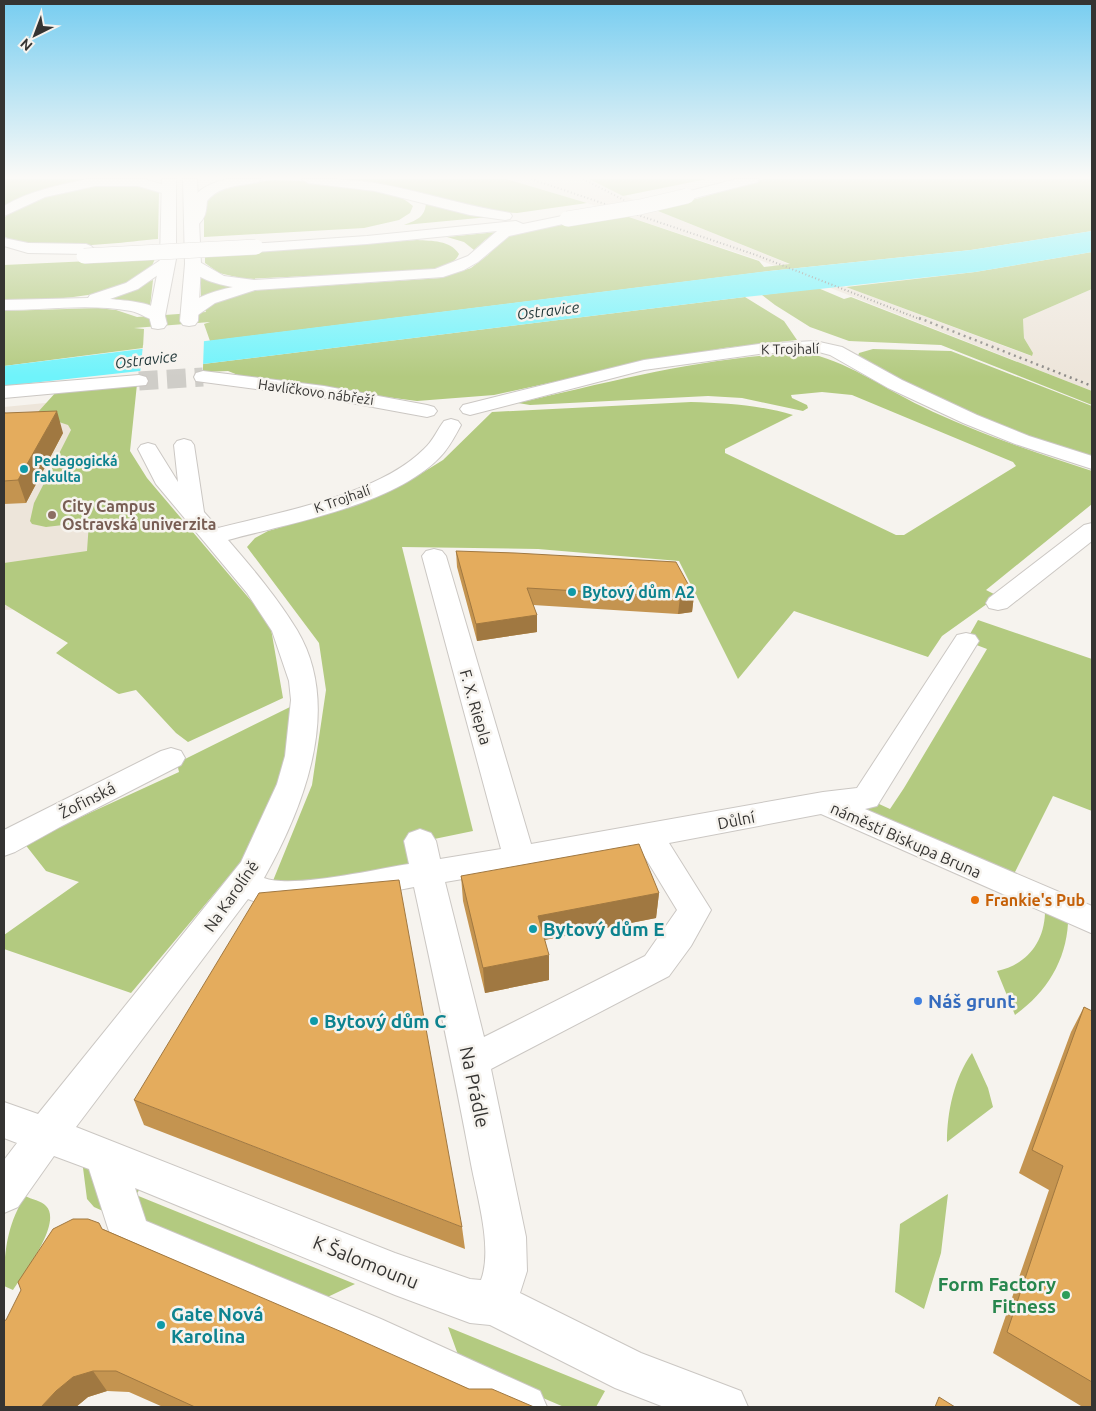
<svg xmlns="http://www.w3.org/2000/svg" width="1096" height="1411" viewBox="0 0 1096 1411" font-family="Ubuntu,sans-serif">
<rect width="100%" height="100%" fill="#f6f3ee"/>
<path fill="#ede5da" d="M506,179H589L653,209L846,287L1031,356L1033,353L1024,338L1023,319L1092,289V391L762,261L587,203Z
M76,400L104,504L84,561L54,608L4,610V407Z"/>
<path fill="#b3ca80" d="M4,179H95L18,199L4,207Z
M330,179H506L587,203L517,213L494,212L355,181Z
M589,179H707L623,196Z
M764,179H1092V231L971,250L769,271L210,341L204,324L210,322L134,328L144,329L143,348L4,366V311L98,308L116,310L137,317L206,312L205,310C221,296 241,293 261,290L441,278L471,268L488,255L499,241L513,233L623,215L759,261L764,267L790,264L653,209L700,198Z
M273,180C305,181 391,183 413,206L410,213L399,220L364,228L204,237V199L229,186Z
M120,183L150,187L159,192L158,239C123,242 32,255 4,236L5,217C38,192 80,187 120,183Z
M426,203L460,212L489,217L404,225C417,220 425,217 426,203Z
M497,232L485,240L474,250L464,242L447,237Z
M417,240C432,241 450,240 459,254C453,268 432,269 419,271L245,279L219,273L205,263V255Z
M1092,252V289L1023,319L1024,338L1033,353L1032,356L846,287L975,272Z
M155,258C145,299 39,301 4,300V265Z
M201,278L244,287L201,299Z
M153,280L150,307L104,300Z
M818,288L844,299L851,297L1092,391V405L941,345L849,341L810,327L775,305L762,295Z
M745,297L784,321L797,340L724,348L640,363L494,395L417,401L248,379L228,371L204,372L203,377V364Z
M873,349L951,351L1092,406V458L989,422L925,394L858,356L859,353Z
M805,353C844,359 885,389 921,406C976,433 1035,452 1092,471V504L986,590L998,596L942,636L928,657L794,611L738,679L679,561L538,549L402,547L473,831L410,844L416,874L268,893L312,785L326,690L319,643L247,547L255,538L268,531L350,507L383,494L414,478L443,460L492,412L691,402C726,403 759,405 793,415L725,449V453L896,535H904L1016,466L1013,462L852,395L822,392L791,395L792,398L807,405L808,408L803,411L742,398L708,396L530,405L518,403C613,381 707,356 805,353Z
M137,384L130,451L147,478L270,623L283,698L188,742L176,733L136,690L119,694L117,693L56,653L68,643L4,604V563L87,551L89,522L46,527L32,524L30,521L34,503L71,430L68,425L47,418L38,412L57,391Z
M978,620L1092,659V811L1053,796L1013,876L859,812L866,798L890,809L904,788L987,649L966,641Z
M292,706V746L274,800L245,857L131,993L4,949V935L79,882L46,871L24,843L179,772L177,763Z
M1045,913L1068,923C1066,961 1046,993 1015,1015L997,971C1026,965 1044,943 1045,913Z
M972,1053L988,1088L993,1107L947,1142C947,1112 954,1078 972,1053Z
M82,1160L90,1166L114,1216L94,1207L87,1199Z
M124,1178L143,1184L136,1195L355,1284L317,1302L146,1231Z
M948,1194L941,1253L924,1309L895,1292L900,1224Z
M25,1196C31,1199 42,1201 46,1206C63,1223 23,1274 13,1290L4,1286C4,1252 7,1225 25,1196Z
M448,1327L605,1391L596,1407H564L461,1363Z"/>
<path fill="#6ff3fb" d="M1092,231V252L975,272L745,297L203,364L4,386V366L769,271L971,250Z"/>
<path fill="#f6f3ee" d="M204,339L203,367L140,374L143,345Z"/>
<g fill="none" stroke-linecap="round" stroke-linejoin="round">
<path stroke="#cfcdc8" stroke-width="19" stroke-dasharray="19 9" stroke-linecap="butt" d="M139,381L203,377"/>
<g stroke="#cbc7c3" stroke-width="2">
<path id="minor" d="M162,179H176V259L165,316L167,324L164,328L158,329L152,328L149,316L160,259Z
M183,179H197L201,264L198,321L195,325L189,326L183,325L180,321L185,264Z
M815,341L842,347L902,380L977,415L1029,436L1092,456V469L1015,444L963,423L888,388L830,355L815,351L759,354L644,370L470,415L463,413L460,409L463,405L644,360L759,344Z
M203,371L324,386L427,405L434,407L437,411L434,415L427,417L324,398L196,381L194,377L196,373Z
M139,375L146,377L148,381L146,385L4,398V386Z
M451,419L458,421L461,425C455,436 449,448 440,457C394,505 291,523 228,540C253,569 277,597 297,630C343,707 304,807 264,878C292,889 376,869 409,864L404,841L409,833L420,829L431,833L436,841L440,859L501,849L422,556L426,551L434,549L442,551L446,556L531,844L823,792L857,788L957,635L966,633L975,635L979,641L877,806L865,809L1092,906L1091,933L821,814L669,843L711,910L691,946L669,976L491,1069L526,1237L527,1271L520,1293L641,1353L741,1391L748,1407H664L615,1388L490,1325L470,1323L395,1295L135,1188L146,1221L381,1319L540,1391L547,1407H472L349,1351L115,1250L89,1169L54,1156L18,1207L4,1213V1160L17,1143L4,1138V1102L38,1114L241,862L277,784L285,756L291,700L289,681L272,631L247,593L156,484L138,449L141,445L148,443L155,445L178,482L174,445L177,441L184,439L191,441L194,445L204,512L218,528C280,512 378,495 424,449C433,441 437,430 444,421ZM640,849L677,910L645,956L484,1037L445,882ZM414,887C434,979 454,1071 471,1164C477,1196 493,1249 481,1280L470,1279L395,1253L76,1127L248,899C293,917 366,896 414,887Z
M1092,523V541L1007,608L998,610L989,608L986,603L989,598L1084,525Z
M171,748L181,751L185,758L181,765L60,827L15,852L4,856V830L161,751Z"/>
</g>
<g stroke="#cbc7c3" stroke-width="2">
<path id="major" d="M88,179H144L174,188L176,191L169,195L138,186H95L45,197L4,216V206C29,191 59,185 88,179Z
M228,179H260L259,182C240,186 220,185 207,201C206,212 206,217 198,225H188L186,222C195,209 189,210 193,200C198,187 216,182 228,179Z
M302,179C326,179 350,179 374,183C418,190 460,205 505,212L510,213L512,216L510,219L505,220L470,215L375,191L308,183Z
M737,179H759L758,182L687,200L680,196L682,193Z
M567,215L572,216L574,219L572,222L509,236L478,262L464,270L443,277L255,290L215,303L195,317H183L181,313C192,297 215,291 233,287C216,284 196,279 185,264L188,261H198L224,276L254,280L435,269L468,256L497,231L367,244L256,252L251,250L248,247L251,244L367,236L516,221L523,224Z
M4,238L28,243L86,244L91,246L94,249L91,252L86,254L28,253L4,246Z
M167,257L172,259L175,262L172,265L138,289L110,299C126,301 155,301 165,316L163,320C151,323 142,313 131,311C89,303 45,310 4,310V300L88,298L90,295L126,283L162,259Z"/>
</g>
<use href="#minor" fill="#fff" fill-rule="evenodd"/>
<use href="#major" fill="#fff" fill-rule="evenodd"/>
<path stroke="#8d8b88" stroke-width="2" stroke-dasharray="1 2.5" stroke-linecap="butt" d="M531,179L756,255L922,320
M583,179L624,200"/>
<path stroke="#8d8b88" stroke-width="2.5" stroke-dasharray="2 4" stroke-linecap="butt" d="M919,318L1092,386"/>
<g stroke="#cbc7c3" stroke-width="16" stroke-linecap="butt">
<path id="major-bridge" d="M567,219L640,207L687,196
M84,256L256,247"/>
</g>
<use href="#major-bridge" stroke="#fff" stroke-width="15"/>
</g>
<path fill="#c49450" d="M4,411L5,413L63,433L26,503L4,504Z
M456,551L694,595L692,612L678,614L533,605L537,615V632L477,641L457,567Z
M461,876L659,893L656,918L545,940L549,980L485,993L463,901Z
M1084,1007L1092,1011V1407H1080L1081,1406L993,1353L1049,1190L1019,1173L1071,1032Z
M134,1100L462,1227L465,1249L144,1125Z
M103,1229L469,1389L534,1407H163L129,1392L107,1391L88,1397L76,1407H4L6,1320Z"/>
<path fill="#a07841" d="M57,411L63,433L26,503L18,480Z
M694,595L692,612L678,614L680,597Z
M537,615V632L477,641L476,624Z
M659,893L656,918L538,941V916Z
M549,955V980L485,993L483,968Z
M93,1371L107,1391L88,1397L76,1407H41L56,1391L73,1377Z"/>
<path fill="#e4ac5d" stroke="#a07841" d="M4,411L5,413L57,411L18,480L4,481Z
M456,551L515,553L676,562L694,595L680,597L527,588L537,615L476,624Z
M639,844L659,893L538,916L549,955L483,968L461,876Z
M399,880L462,1227L134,1100L259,893Z
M1084,1007L1092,1011V1382L1007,1332L1063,1166L1032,1150Z
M73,1219H88L99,1223L102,1229L342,1332L469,1389H492L534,1407H195L116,1371H93L73,1377L56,1391L41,1407H4V1321L6,1320L21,1290L18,1282L53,1229Z
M939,1397L955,1407H935Z"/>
<linearGradient id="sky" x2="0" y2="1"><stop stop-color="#77cdf0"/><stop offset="0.47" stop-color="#fbfaf7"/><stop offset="1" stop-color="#fbfaf7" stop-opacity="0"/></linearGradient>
<rect width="1096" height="377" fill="url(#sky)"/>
<g fill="#0f9aa8" stroke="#f6f3ee" stroke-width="2">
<circle cx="24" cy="469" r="5"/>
<circle cx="572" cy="592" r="5"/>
<circle cx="533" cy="929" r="5"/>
<circle cx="314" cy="1021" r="5"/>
<circle cx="161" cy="1325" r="5"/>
</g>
<circle fill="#8d6e63" stroke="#f6f3ee" stroke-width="2" cx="52" cy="515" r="5"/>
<circle fill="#e8710a" stroke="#f6f3ee" stroke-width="2" cx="975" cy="900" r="5"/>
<circle fill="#3f7fe0" stroke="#f6f3ee" stroke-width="2" cx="918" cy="1001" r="5"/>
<circle fill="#2e9e5b" stroke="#f6f3ee" stroke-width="2" cx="1066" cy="1295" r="5"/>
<g text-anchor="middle" stroke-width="5" stroke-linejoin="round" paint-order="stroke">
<g font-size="14" fill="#353432" stroke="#f6f3ee">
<text transform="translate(790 349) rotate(-1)" y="5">K Trojhalí</text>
<text transform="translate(316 392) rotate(8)" y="5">Havlíčkovo nábřeží</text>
<text transform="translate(342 499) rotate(-19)" y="5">K Trojhalí</text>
</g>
<g font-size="14" font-weight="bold" fill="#0d838f" stroke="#f6f3ee" text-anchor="start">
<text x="34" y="466">Pedagogická<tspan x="34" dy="16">fakulta</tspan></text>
</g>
<g font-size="15" font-style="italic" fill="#1b3234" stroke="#f6f3ee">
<text transform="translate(548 311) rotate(-7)" y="5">Ostravice</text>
<text transform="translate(146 360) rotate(-7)" y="5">Ostravice</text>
</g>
<g font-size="16" font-weight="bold" fill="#785e54" stroke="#f6f3ee" text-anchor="start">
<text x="62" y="512">City Campus<tspan x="62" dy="18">Ostravská univerzita</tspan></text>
</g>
<g font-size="16" font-weight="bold" fill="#0d838f" stroke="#f6f3ee" text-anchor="start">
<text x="582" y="598">Bytový dům A2</text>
</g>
<g font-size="16" fill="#353432" stroke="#f6f3ee">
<text transform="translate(476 707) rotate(74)" y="6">F. X. Riepla</text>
<text transform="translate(87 800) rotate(-27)" y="6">Žofinská</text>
<text transform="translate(736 820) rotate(-11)" y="6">Důlní</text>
<text transform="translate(906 840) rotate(24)" y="6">náměstí Biskupa Bruna</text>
<text transform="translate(231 896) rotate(-55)" y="6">Na Karolíně</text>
</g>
<g font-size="16" font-weight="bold" fill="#c56008" stroke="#f6f3ee" text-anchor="start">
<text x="985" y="906">Frankie's Pub</text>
</g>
<g font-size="19" font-weight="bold" fill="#0d838f" stroke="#f6f3ee" text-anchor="start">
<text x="543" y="936">Bytový dům E</text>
<text x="324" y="1028">Bytový dům C</text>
<text x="171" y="1321">Gate Nová<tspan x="171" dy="22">Karolina</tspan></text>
</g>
<g font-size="19" font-weight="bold" fill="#366cbe" stroke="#f6f3ee" text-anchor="start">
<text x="928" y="1008">Náš grunt</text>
</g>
<g font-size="19" fill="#353432" stroke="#f6f3ee">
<text transform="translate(475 1087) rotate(78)" y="7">Na Prádle</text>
<text transform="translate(366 1262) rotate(22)" y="7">K Šalomounu</text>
</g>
<g font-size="19" font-weight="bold" fill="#27864d" stroke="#f6f3ee" text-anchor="end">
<text x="1056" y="1291">Form Factory<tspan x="1056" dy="22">Fitness</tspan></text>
</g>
</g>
<rect width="1096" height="1411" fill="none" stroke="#353432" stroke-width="10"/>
<g transform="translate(35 35) rotate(222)" stroke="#f6f3ee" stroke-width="4" paint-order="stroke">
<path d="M0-4L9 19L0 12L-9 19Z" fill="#353432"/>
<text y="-8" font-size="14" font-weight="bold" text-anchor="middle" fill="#353432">N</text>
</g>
</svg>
